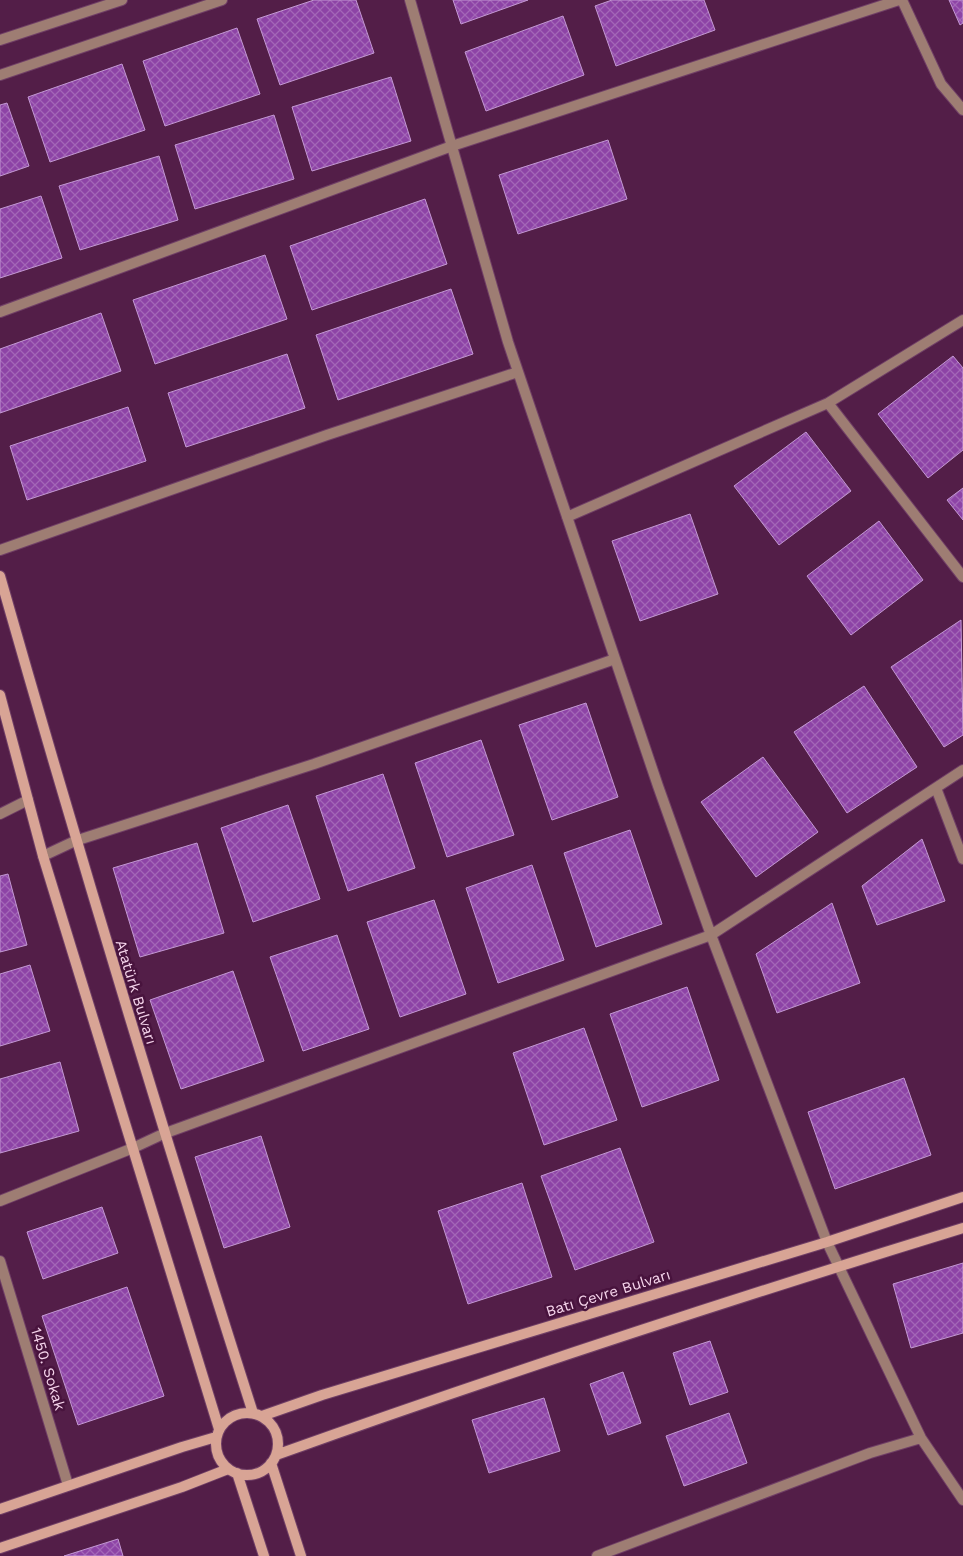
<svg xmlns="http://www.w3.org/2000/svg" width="963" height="1556" viewBox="0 0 963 1556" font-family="'Work Sans',sans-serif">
<defs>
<pattern id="building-cross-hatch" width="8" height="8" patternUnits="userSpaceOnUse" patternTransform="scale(1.25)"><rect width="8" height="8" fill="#8d43a6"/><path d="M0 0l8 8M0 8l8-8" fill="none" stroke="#a366b7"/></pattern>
</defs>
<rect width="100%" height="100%" fill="#531e48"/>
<path fill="url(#building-cross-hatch)" stroke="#c398d3" d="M314,0H356L374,53L280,85L257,19Z
M453,0H528L461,24Z
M612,0H704L715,30L616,66L595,6Z
M949,0H963V23L960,25Z
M563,16L584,75L486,111L465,52Z
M237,28L260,94L165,126L143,61Z
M122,64L145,130L50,162L28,97Z
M391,77L411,141L312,171L292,107Z
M7,103L29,166L0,176V105Z
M274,115L294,179L195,209L175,145Z
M608,140L627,199L518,234L499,175Z
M159,156L178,220L80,250L59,186Z
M41,196L62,258L0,278V209Z
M425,199L447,264L312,310L290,246Z
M265,255L287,319L155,364L133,300Z
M451,289L473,354L338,400L316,335Z
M101,313L121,371L0,413V349Z
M287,354L305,408L186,447L168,393Z
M953,356L963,368V450L928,478L878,414Z
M128,407L146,461L27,500L10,446Z
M806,432L851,491L779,545L734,486Z
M963,488V520L947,500Z
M690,514L718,594L640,621L612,541Z
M879,521L923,580L851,635L807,576Z
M961,620L963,735L944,747L891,667Z
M864,686L917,767L847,813L794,732Z
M586,703L618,797L552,820L519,725Z
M481,740L514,835L447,857L415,763Z
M763,757L818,832L756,877L701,802Z
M383,774L415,868L348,891L316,796Z
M288,805L320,899L253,922L221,828Z
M630,830L662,924L596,947L564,853Z
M922,839L945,901L877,925L862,886Z
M197,843L224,933L140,957L113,868Z
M532,865L564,960L498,983L466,888Z
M8,874L27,945L0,952V876Z
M434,900L466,994L400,1017L367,922Z
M832,903L860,983L777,1013L756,954Z
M337,935L369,1029L303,1051L270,957Z
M30,965L50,1031L0,1046V974Z
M233,971L264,1061L181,1089L150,1000Z
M687,987L719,1080L642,1107L610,1014Z
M584,1028L617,1120L544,1145L513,1053Z
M60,1062L79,1131L0,1153V1079Z
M904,1078L931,1155L835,1189L808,1112Z
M261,1136L290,1227L224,1248L195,1157Z
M620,1148L654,1242L575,1270L541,1176Z
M522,1183L552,1277L468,1304L438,1211Z
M102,1207L118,1253L43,1279L27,1232Z
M963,1263V1333L911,1348L893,1284Z
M127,1287L164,1396L78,1425L42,1316Z
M710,1341L728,1392L690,1405L673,1353Z
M623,1372L641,1423L608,1435L590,1384Z
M544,1398L560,1451L489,1473L472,1420Z
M729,1413L747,1463L684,1486L666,1436Z
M118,1539L123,1556H64Z"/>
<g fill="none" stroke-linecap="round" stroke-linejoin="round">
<g stroke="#703f66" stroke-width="12">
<path id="minor" d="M410,0L508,342L658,786L711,935L827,1242L921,1438L963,1500
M902,0L941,84L963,110
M0,312L452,146L899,0
M828,403L963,577
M567,517L828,403L963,320
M0,550L327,435L518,372
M936,788L963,859
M0,814L28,800
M43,856L75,841L314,764L615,659
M0,1201L133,1148L163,1134L711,935L963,770
M0,1261L68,1485
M597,1556L870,1453L921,1438"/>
</g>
<g stroke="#703f66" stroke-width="12">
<path id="tertiary" d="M0,40L122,0
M0,75L222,0"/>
</g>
<g stroke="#703f66" stroke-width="12">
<path id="secondary" d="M0,576C80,857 164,1135 253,1413
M0,695L43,856L219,1429
M216 1444a31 31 0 1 1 62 0a31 31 0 1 1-62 0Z
M262,1416L322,1395L827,1242L963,1197
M276,1455C503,1374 732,1299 963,1228
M271,1463L301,1556
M237,1473L264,1556
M0,1509L182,1447L216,1437
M0,1548L182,1487L228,1469"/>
</g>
<use href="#minor" stroke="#9e7d73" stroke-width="10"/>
<use href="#tertiary" stroke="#9e7d73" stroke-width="10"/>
<use href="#secondary" stroke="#d8a495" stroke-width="10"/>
</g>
<g text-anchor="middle" stroke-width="5" stroke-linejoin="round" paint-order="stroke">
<g font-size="15" fill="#f6d5ec" stroke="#48133d">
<text transform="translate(136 992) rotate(73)" y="5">Atatürk Bulvarı</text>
<text transform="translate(608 1293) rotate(-17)" y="5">Batı Çevre Bulvarı</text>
<text transform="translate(48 1369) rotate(73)" y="5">1450. Sokak</text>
</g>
</g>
</svg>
